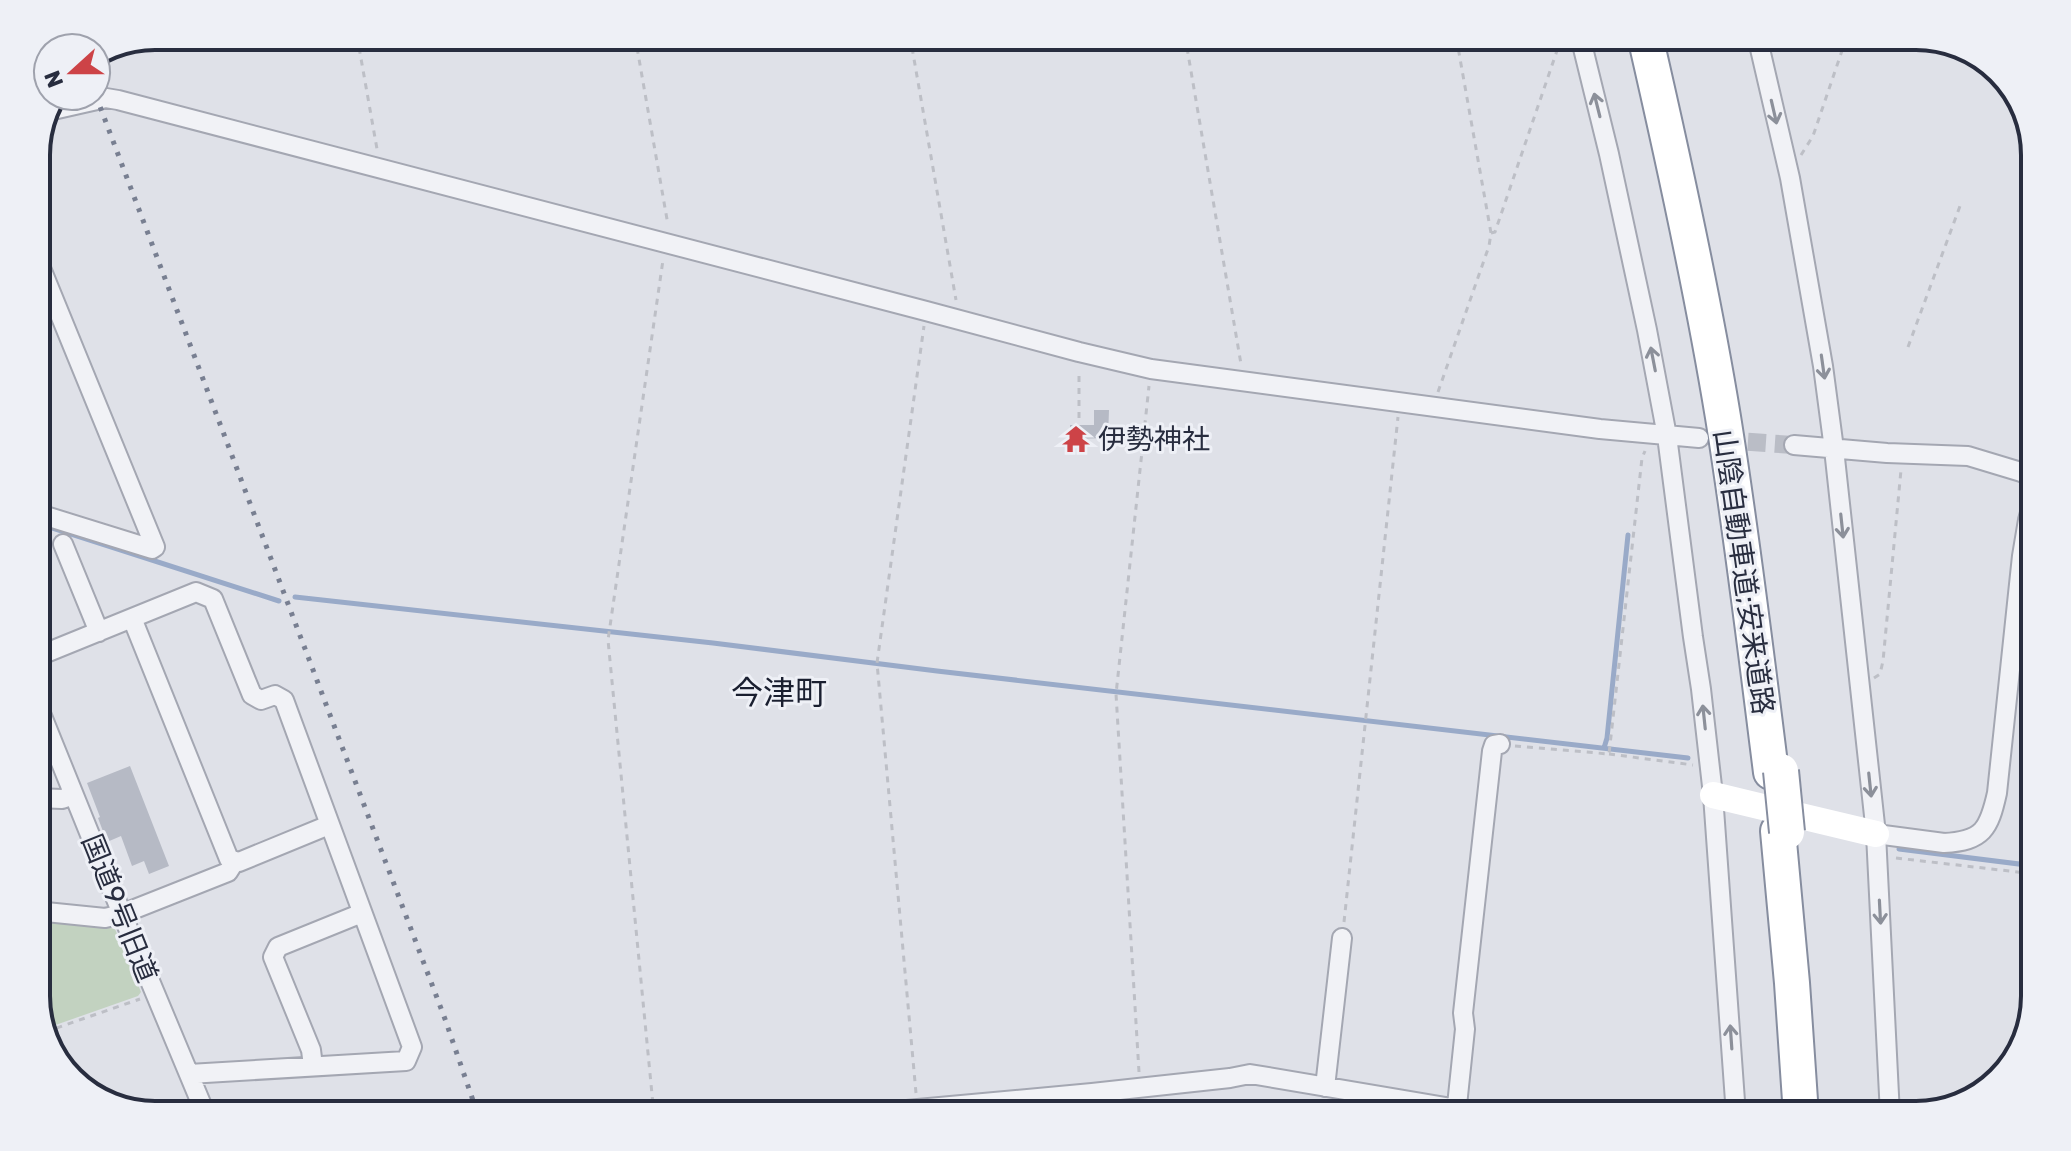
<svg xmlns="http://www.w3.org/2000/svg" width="2071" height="1151" viewBox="0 0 2071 1151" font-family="Rubik,'Noto Sans JP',sans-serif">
<rect width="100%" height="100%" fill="#dfe1e8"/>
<path fill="#cdd0da" d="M1135,1096L1137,1115H946Z"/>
<path fill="#c2d2c0" d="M36,920L103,926L115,929L141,992L138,996L47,1028L44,1027L36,1003Z"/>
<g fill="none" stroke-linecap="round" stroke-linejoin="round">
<path stroke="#99aac8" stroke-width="5" d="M40,524L279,601
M295,597L713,643L937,671L1688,758
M1604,748L1607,738L1628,535
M1899,849L2035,866
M1133,1095H1136L1138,1115"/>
</g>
<path fill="#b6bac5" d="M1094,410H1109L1108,438L1070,439V425H1094Z
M130,766L169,866L149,874L144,861L132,866L121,836L107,842L98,818L100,817L87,783Z
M1135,1100L1136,1115H1112L1110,1103Z"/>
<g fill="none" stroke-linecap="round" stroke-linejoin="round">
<path stroke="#babdc6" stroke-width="18" stroke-dasharray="18 9" stroke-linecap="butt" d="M1721,440L1794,445"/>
<g stroke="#a4a7b2" stroke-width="22">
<path id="street" d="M1580,36L1609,154L1647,330L1667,436L1693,637L1701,689L1713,795L1736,1115
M1757,36L1790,178L1823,366L1834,449L1876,834L1890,1115
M53,110L106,98L118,100L926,311L1079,352L1151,369L1600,429L1699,438
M36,256L155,547L152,549L36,513
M1794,445L1887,453L1968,456L2021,472L2035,478
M63,544L99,632
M132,618L229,859L239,862L329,825
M36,657L196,592L213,599L252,695L261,700L275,695L284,700L412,1047L406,1061L189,1074
M36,701L122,914L206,1115
M36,798L62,799L74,795
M1876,834L1944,843C1983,841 1989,829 1997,793L2022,556L2028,520L2035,495
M36,911L105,918L122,914L228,872L235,861
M313,1066L311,1050L273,957L278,947L362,913
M1325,1087L1342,938
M852,1115L1092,1093L1230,1078L1250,1074L1493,1115
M1456,1115L1465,1029L1463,1013L1492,751L1494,745L1500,744"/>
</g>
<g stroke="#868d9f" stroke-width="38">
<path id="highway" d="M1645,36C1674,162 1702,289 1723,417C1742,535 1756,653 1771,772
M1778,831L1792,983L1801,1115"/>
</g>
<path stroke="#bdbfc6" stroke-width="3" stroke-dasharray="6 6" stroke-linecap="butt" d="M357,36L377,149
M635,36L668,225
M910,36L956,300
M1185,36L1241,364
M99,59L107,83
M1801,155L1813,136L1847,36
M1491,233L1495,232L1562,36
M1908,347L1960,206
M1438,392L1489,246L1491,233L1456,36
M1079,418V370
M1874,678L1880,674L1883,661L1901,470
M1515,746L1609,754L1642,458L1645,451
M1609,754L1693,765
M1896,858L2035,874
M1344,922L1398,417
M45,1032L140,999
M1139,1072L1116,694L1149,386
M916,1093L877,663L924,326
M654,1115L608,640L663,260
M1321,1115L1323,1103"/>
<use href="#street" stroke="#f1f2f6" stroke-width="18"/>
<path stroke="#fff" stroke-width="26" d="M1713,795L1876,834"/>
<use href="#highway" stroke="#fff" stroke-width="34"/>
<path stroke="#787f91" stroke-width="5" stroke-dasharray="4 8" stroke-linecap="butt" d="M96,96L445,1019L478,1115"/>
<g stroke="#868d9f" stroke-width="38" stroke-linecap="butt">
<path id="highway-bridge" d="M1781,771L1787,832"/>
</g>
<use href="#highway-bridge" stroke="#fff" stroke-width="34"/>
</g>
<defs><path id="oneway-shaft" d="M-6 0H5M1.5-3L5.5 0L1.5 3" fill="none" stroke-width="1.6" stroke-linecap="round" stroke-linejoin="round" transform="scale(2)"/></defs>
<g stroke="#8c909a">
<use href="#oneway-shaft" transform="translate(1597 105) rotate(-104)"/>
<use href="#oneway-shaft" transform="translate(1774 112) rotate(77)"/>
<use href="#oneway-shaft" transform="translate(1653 359) rotate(-101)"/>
<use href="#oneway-shaft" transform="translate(1823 367) rotate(82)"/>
<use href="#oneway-shaft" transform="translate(1842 526) rotate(84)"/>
<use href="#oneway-shaft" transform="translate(1704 717) rotate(-96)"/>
<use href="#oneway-shaft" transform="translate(1870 785) rotate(84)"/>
<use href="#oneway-shaft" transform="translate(1880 912) rotate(87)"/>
<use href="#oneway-shaft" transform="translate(1731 1037) rotate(-94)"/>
</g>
<defs>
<g id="temple-bare" transform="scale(2.16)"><path d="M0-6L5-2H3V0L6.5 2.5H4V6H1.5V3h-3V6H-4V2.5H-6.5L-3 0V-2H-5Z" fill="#cd4347" stroke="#eef0f6" stroke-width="2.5" paint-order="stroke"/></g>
</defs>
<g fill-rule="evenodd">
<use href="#temple-bare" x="1076" y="439"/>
</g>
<g text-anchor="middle" stroke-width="6" stroke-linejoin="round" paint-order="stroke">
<g font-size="28" fill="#282d3f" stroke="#eef0f6" text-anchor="start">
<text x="1098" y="449">伊勢神社</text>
</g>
<g font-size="28" fill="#282d3f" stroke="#eef0f6">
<text transform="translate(1744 572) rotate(82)" y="10">山陰自動車道;安来道路</text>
<text transform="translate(120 908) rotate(68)" y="10">国道9号旧道</text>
</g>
<g font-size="32" fill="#1a1f30" stroke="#eef0f6">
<text x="779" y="704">今津町</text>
</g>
</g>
<path d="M0 0H2071V1151H0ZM155 50H1916A105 105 0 0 1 2021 155V996A105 105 0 0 1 1916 1101H155A105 105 0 0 1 50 996V155A105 105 0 0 1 155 50Z" fill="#eef0f6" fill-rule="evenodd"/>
<path fill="none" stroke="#282d3f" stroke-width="4" d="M155 50H1916A105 105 0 0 1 2021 155V996A105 105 0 0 1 1916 1101H155A105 105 0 0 1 50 996V155A105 105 0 0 1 155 50Z"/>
<g transform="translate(72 72) rotate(249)"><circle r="38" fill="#eef0f6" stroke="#9fa2ad" stroke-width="2"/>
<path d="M0-6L14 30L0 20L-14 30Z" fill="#cd4347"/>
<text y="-12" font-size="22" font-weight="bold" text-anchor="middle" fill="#282d3f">N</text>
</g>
</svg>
